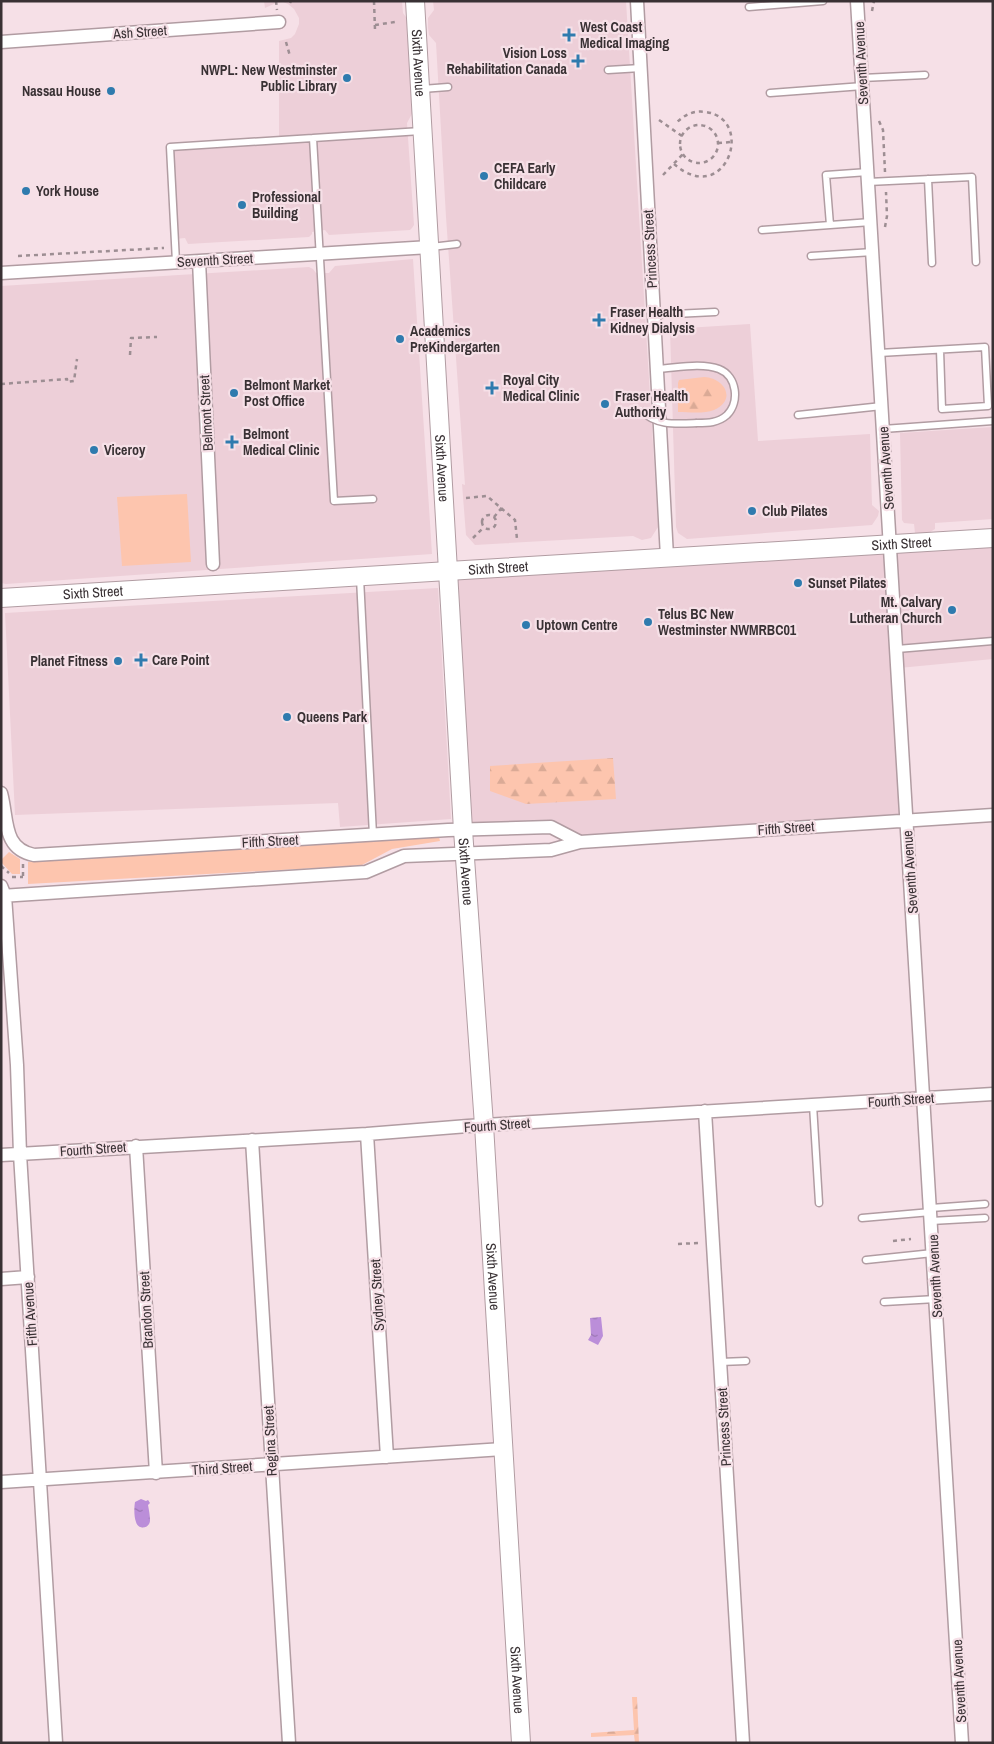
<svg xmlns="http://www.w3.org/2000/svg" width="994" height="1744" viewBox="0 0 994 1744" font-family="'Archivo Narrow',sans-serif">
<defs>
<pattern id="forest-firs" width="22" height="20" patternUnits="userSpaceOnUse" patternTransform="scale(1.25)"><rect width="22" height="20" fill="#fdc5ae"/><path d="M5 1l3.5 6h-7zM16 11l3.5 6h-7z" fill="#daaa96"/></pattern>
<pattern id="water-ripples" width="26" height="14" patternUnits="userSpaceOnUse" patternTransform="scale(1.25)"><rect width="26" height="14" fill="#bb8ed9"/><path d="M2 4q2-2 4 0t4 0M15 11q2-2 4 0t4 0" fill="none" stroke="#9975b1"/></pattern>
</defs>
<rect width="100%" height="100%" fill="#f6e0e7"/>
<path fill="#edcfd8" d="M264,1H402L403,13L408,20L413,112L407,123L414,225L412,228L410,230L329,235L325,230L312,232V234L309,237L188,244L185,238L175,239L170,147L279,140V41L291,38L295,34L299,24V18L294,9L288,4L283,2L276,3L265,8Z
M433,1H626L658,527L651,538L642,540L633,536L475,545L466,535L462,484L465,485L446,217L436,43L429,35L428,28V18L434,10Z
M413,259L432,554L6,584L1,583V286L309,267L313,269L316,273H329L335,266Z
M750,324L758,441L870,434L872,505L879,511L878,516L872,525L687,539L678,533L676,527L670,329Z
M993,427V519L935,523V529L927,534L917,535L915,533L914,524L904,523L902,520L900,433Z
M993,538V659L899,668L907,820L580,842L551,827L463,830L449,571Z
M438,588L451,819L340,827L338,803L15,815L5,613Z"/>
<path fill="#fdc5ae" d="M704,377C725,378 737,400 714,410C704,414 689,412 678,412V383L679,380Z
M187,494L191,562L122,566L117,497Z
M439,837L440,841L392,849L362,865L351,866L28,884V862Z
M9,852L20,859V874H12L1,862V860Z"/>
<path fill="url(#forest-firs)" d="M711,383C739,399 708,411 690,409L687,407V402L701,390L704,384Z
M613,758L616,799L526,804L490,791V766Z
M632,1697H637L639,1743H635L634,1735L591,1737V1733L634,1730Z"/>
<path fill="url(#water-ripples)" d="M601,1317L603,1336L598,1345L588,1340L591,1335L590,1318Z
M141,1499L146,1501L148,1500L150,1503L148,1505C149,1510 150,1516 150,1521C149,1529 138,1530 136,1522C134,1517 134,1508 135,1502Z"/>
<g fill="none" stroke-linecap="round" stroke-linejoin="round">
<g stroke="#b19ca2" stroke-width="9">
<path id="lane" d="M749,7L823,1
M608,70L641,68
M862,78L925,75
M422,89L448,87
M770,93L863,86
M313,138L421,131
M928,179L932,263
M868,182L972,177L976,262
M830,225L826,175L868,172
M762,230L871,222
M431,247L457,244
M811,256L873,252
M176,262L170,147L313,138L334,501L373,499
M654,315L715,312
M879,353L985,347L988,406L942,409L940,350
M657,369C676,368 701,362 719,369C737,376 740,402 727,415C718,423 708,423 697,423
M798,415L882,406
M883,429L993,421
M360,578L373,835
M897,649L993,641
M813,1105L819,1203
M931,1208L985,1204
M862,1218L931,1212
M931,1221L985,1218
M866,1260L933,1253
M884,1302L936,1299
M720,1362L746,1361"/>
</g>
<g stroke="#b19ca2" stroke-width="15">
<path id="street" d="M637,1L667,557
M857,1L962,1743
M1,42L279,22
M199,261L213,564
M1,273L430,247
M1,793C8,818 2,849 34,855L448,830L551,827L580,842
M1,886L5,896L17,1065L20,1154L56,1743
M1,896L366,872L404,856L551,850L580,842L993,815
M705,1111L743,1743
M367,1134L387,1457
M252,1140L289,1743
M136,1146L156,1473
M1,1155L367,1134L468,1126L993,1094
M1,1279L28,1277
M1,1482L503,1449"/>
</g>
<g stroke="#b19ca2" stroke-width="20">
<g id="secondary">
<path id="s1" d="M415,1L463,830L484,1125L521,1743"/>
<path id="s2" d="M1,598L993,538"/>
</g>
</g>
<path stroke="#9d8e93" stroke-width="2.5" stroke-dasharray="4 4" stroke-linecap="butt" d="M276,1L277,10
M374,1L375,30
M290,3L291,1
M872,11L874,1
M375,25L395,22
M286,42L290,56
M659,120L682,136
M879,121L883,130L885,172
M680 144a19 19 0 1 1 38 0a19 19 0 1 1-38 0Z
M718,143L731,142
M674,164C726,209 756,119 706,112C693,110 684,115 675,124
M663,175L683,154
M885,227L887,216L886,192
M18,256L164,248
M130,355L131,338L157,337
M1,384L67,379V382L74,381L77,359
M466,498L487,496L515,520L517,539
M482 522a7 7 0 1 1 14 0a7 7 0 1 1-14 0Z
M494,517L504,505
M473,538L484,527
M23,864V876
M1,866L9,873
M12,877H23
M893,1241L911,1239
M678,1244L699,1243"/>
<use href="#lane" stroke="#fff" stroke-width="6"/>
<use href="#street" stroke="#fff" stroke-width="12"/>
<use href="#secondary" stroke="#fff" stroke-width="18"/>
<g stroke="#b19ca2" stroke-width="9" stroke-linecap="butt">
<path id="lane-bridge" d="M640,410C657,426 675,424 697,423"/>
</g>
<use href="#lane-bridge" stroke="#fff" stroke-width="6"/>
</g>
<g fill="#2f7bae" stroke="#f6e0e7" stroke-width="2">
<path d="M566.5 27.5h5v5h5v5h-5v5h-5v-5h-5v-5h5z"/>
<path d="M575.5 53.5h5v5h5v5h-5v5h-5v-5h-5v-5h5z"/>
<circle cx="347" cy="78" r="5"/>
<circle cx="111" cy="91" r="5"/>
<circle cx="484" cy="176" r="5"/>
<circle cx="26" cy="191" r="5"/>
<circle cx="242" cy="205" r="5"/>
<path d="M596.5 312.5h5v5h5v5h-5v5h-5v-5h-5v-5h5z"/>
<circle cx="400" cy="339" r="5"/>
<path d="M489.5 380.5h5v5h5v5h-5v5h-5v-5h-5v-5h5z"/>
<circle cx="234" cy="393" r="5"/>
<circle cx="605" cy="404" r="5"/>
<path d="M229.5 434.5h5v5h5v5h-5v5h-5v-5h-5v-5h5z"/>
<circle cx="94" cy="450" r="5"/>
<circle cx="752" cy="511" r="5"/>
<circle cx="798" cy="583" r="5"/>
<circle cx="952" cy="610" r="5"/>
<circle cx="648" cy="622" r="5"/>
<circle cx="526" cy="625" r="5"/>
<path d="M138.5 652.5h5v5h5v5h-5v5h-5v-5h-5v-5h5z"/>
<circle cx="118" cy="661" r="5"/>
<circle cx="287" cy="717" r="5"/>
</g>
<g text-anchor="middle" stroke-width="4.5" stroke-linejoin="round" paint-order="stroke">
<g font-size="14" font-weight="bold" fill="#393134" stroke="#f6e0e7" text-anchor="start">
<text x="580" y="32">West Coast<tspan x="580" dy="16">Medical Imaging</tspan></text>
<text x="567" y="58" text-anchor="end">Vision Loss<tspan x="567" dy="16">Rehabilitation Canada</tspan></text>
<text x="337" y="75" text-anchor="end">NWPL: New Westminster<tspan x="337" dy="16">Public Library</tspan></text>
<text x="101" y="96" text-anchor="end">Nassau House</text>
<text x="494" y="173">CEFA Early<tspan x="494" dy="16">Childcare</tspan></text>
<text x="36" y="196">York House</text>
<text x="252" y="202">Professional<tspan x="252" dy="16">Building</tspan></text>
<text x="610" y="317">Fraser Health<tspan x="610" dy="16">Kidney Dialysis</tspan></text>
<text x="410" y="336">Academics<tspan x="410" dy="16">PreKindergarten</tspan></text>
<text x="503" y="385">Royal City<tspan x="503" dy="16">Medical Clinic</tspan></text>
<text x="244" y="390">Belmont Market<tspan x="244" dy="16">Post Office</tspan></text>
<text x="615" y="401">Fraser Health<tspan x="615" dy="16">Authority</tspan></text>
<text x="243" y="439">Belmont<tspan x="243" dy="16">Medical Clinic</tspan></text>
<text x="104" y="455">Viceroy</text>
<text x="762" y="516">Club Pilates</text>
<text x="808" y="588">Sunset Pilates</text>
<text x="942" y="607" text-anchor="end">Mt. Calvary<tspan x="942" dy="16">Lutheran Church</tspan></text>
<text x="658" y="619">Telus BC New<tspan x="658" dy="16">Westminster NWMRBC01</tspan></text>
<text x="536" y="630">Uptown Centre</text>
<text x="152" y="665">Care Point</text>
<text x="108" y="666" text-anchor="end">Planet Fitness</text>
<text x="297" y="722">Queens Park</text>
</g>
<g font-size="14" fill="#393134" stroke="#f6e0e7">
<text transform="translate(140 32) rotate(-4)" y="5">Ash Street</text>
<text transform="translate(861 63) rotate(-93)" y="5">Seventh Avenue</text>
<text dy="5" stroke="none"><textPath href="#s1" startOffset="62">Sixth Avenue</textPath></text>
<text transform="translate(650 249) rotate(-93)" y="5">Princess Street</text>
<text transform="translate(215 260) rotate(-3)" y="5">Seventh Street</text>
<text transform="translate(206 413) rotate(-93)" y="5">Belmont Street</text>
<text dy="5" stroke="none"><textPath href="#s1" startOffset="468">Sixth Avenue</textPath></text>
<text transform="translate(886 468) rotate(-94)" y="5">Seventh Avenue</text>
<text dy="5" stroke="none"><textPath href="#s2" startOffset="902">Sixth Street</textPath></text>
<text dy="5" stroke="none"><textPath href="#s2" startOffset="498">Sixth Street</textPath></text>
<text dy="5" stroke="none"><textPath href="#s2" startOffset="92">Sixth Street</textPath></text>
<text transform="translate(786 828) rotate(-4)" y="5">Fifth Street</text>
<text transform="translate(270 841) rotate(-3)" y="5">Fifth Street</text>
<text dy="5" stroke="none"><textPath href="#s1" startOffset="872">Sixth Avenue</textPath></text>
<text transform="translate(910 872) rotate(-94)" y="5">Seventh Avenue</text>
<text transform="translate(901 1100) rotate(-4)" y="5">Fourth Street</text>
<text transform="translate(497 1125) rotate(-4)" y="5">Fourth Street</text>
<text transform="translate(93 1149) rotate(-4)" y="5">Fourth Street</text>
<text dy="5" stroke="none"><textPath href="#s1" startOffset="1278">Sixth Avenue</textPath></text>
<text transform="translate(935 1276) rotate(-93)" y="5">Seventh Avenue</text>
<text transform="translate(377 1295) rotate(-93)" y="5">Sydney Street</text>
<text transform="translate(146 1310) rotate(-93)" y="5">Brandon Street</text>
<text transform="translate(30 1314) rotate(-94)" y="5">Fifth Avenue</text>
<text transform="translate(724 1427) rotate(-93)" y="5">Princess Street</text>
<text transform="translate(270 1441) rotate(-93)" y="5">Regina Street</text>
<text transform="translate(222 1468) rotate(-4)" y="5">Third Street</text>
<text dy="5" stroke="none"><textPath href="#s1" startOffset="1682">Sixth Avenue</textPath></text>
<text transform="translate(959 1681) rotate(-93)" y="5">Seventh Avenue</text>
</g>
</g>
<rect width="994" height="1744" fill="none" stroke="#393134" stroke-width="5"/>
</svg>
